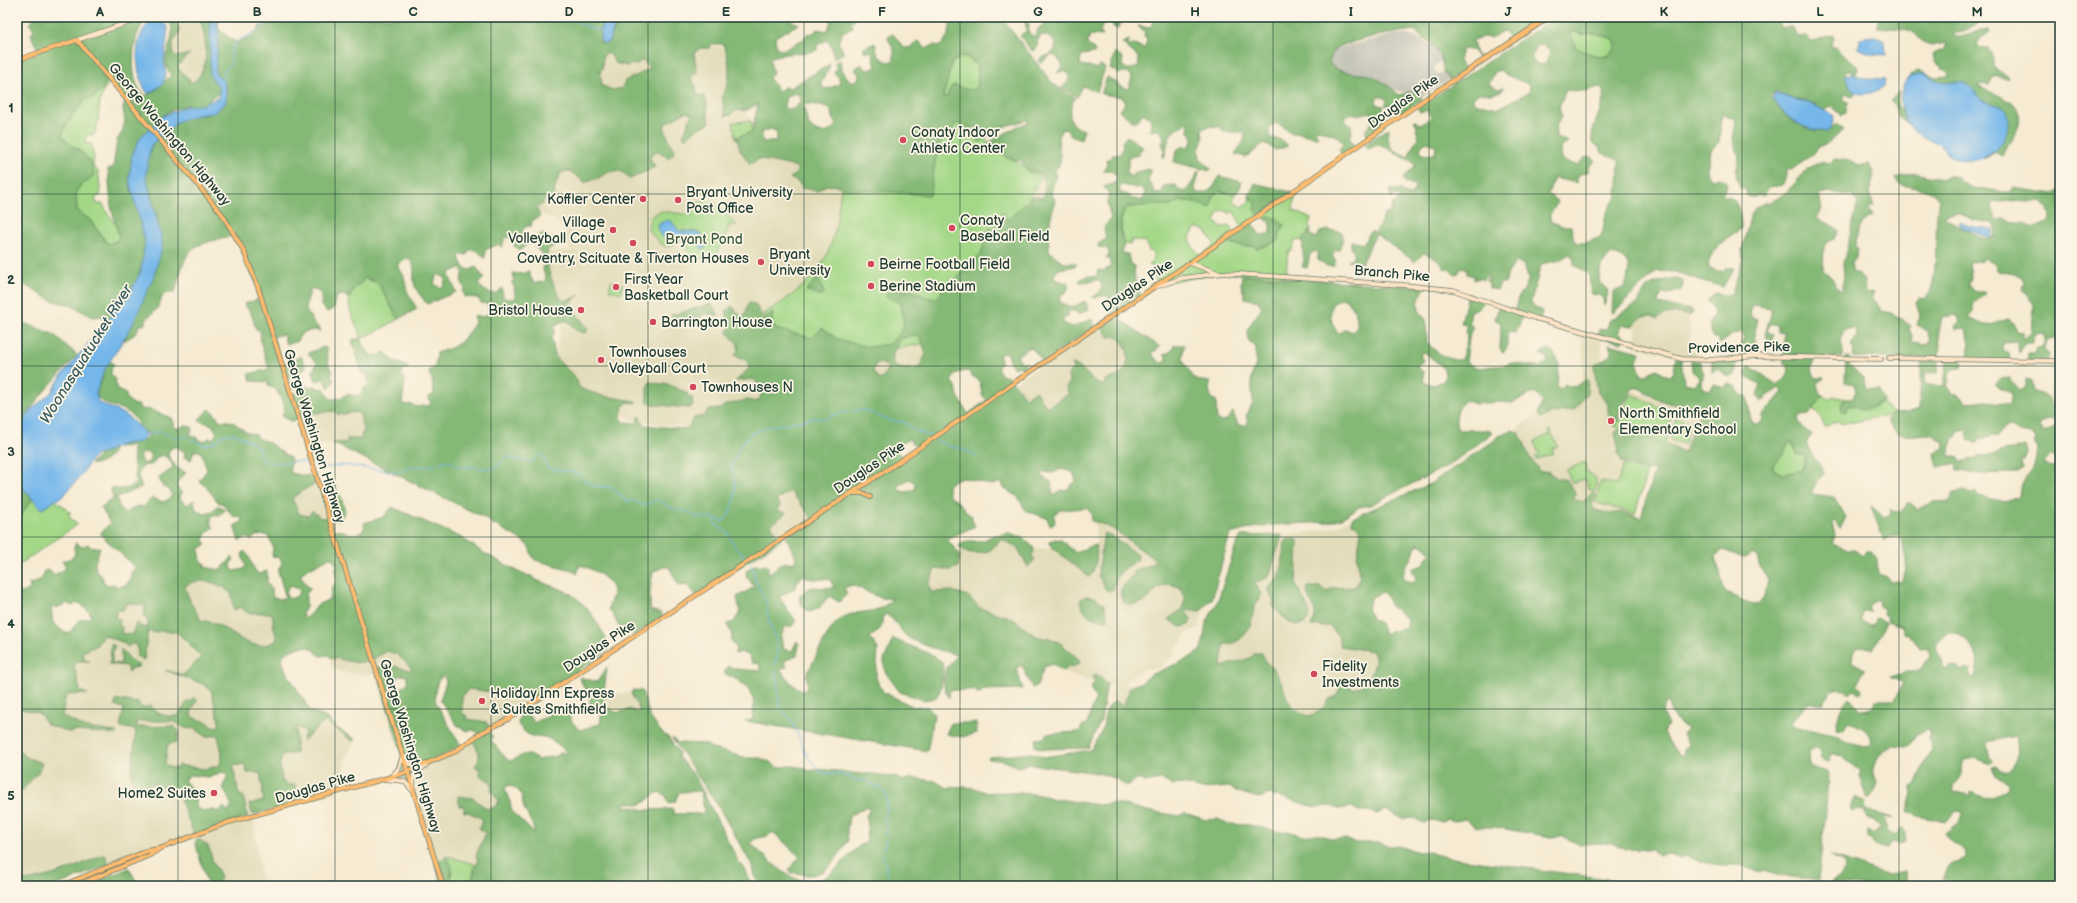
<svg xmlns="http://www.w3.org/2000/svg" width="2077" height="903" viewBox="0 0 2077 903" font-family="'Balsamiq Sans',sans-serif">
<rect width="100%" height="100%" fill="#fcf5e5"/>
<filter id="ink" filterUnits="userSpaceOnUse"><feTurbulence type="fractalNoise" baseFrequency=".025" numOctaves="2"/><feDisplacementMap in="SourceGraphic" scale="8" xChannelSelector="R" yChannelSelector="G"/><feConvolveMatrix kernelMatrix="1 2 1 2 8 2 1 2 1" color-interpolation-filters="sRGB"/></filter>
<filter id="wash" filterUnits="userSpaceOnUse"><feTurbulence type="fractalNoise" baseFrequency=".012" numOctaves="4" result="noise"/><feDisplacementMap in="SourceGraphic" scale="16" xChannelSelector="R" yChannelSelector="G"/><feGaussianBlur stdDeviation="0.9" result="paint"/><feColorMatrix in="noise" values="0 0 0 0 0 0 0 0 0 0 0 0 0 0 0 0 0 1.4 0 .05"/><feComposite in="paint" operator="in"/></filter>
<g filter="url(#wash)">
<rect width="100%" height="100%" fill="#f6ead2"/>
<path fill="#e2dcba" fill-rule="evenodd" d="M166,17H200L206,59L202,74L192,83L178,68V66L189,54L176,57L173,54V42L178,35L174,21H169Z
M600,17H636L693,46L729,47L726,114L746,109L748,117L752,118L760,162L815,155L932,112L984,133L990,146L1007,161L1050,170L1044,223L927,377L698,429L632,420L605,401L568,389L556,354L565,305L553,289L546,252L571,251L565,233L558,222L532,208Z
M1685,311L1688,312L1691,334L1688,346L1696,353L1694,360L1633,346L1637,329L1633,326L1641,317L1671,312L1685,315Z
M1100,324L1107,335L1112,338H1118L1123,343L1128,354V364L1123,372L1105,380V384L1102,385L1094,383L1087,376L1073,368L1068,375L1069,394L1047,407L1035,392L1025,397L1014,383Z
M1583,334L1602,340L1601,386L1633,391L1697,413L1684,453L1654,451L1634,520L1604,521L1530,469L1516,429L1562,397L1583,389Z
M2053,364H2060V420L2048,409Z
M334,411L338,415L356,412L360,414L363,430L365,431L361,439H347L350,441L306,446L298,420L300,415Z
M318,484L328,517L321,518L310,512L308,516L299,514L292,498L310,486Z
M789,491L812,518L781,540L771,525L785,512L778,511L779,506L776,500Z
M1352,518V523L1357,526L1361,532L1357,558L1360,576L1355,587L1325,591L1309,598L1316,611L1315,619L1311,626H1330L1338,636L1340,646L1372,651L1375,656V664L1367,682L1354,689L1338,688L1337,695L1318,713L1307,716L1289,704L1274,671L1265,662L1262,653L1221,667L1224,644L1252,620L1259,591L1254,583L1269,577L1282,535L1323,530L1337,526ZM1285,543L1303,599L1304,624L1296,625L1287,621L1273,606L1269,587L1278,578L1281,572Z
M1095,521L1114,528L1142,552L1155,559L1152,564L1135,573L1127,580L1133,603L1144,602L1158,588L1168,584L1180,587L1183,593L1185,601L1183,609L1169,619L1190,617L1186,612L1190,609L1200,611L1204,609L1198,629L1188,632L1174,652L1177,654L1157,669L1144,668L1126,680V683L1131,686L1123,707L1110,696L1113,688L1097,675L1092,685V682L1063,671L1068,667L1060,643L1034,635L1012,618L980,608L968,596L952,591L931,592L929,584L935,569L950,570L960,555L958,552L1001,539L1017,547L1028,567L1034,548L1054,549L1089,577L1093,571L1097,557ZM1104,533L1129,548L1138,556L1137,560L1119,572L1106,589L1098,575ZM1086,596L1094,597L1104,604L1108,616L1080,600Z
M202,581L225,587L227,591L231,592L240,607L248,613H270L273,615V624L277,640L263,645L249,643L238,639L209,621L202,622L196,615L193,603L185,590V586L193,582Z
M127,603L143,605L145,607L144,617L148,620V628L142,627L136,622L134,635L132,636L121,633L122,628L115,618L117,610L125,609Z
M148,630L177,632L186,644L201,656L183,675L168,672L203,684L211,690L220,724L218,728L212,727L192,717L191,712L195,698L193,697L178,716L171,718L155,711L151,708L152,705L144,708L139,706L138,703L119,700L118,706L124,708L122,729L136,730L132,769V788L153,784L165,787L176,788L194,835L217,827L243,796L239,795L237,791L233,766L245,764L260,772L263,790L262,794L264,801L254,804L251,803L250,808L253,815L262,886H222L219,883L218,868L212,858V853L199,839L195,842L192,836L110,865L106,857L99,858L40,877L17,881V784L19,785L26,784L32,780L38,761L28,758L17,750V708L36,712L51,726L64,728L72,733L99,732L117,734L112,732L86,728L62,716L66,695L84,694L80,691L73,667L78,661H88L85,659L82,652L95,645L103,635L122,642L127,646L131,644L136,645L138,655L144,657ZM112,645V663L121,664L122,653L128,654L138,665L131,668L108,664L110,660Z
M387,651L397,654L412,669L410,670L394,666L369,675L341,672L334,669L330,664L332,659L336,658L362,664L372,661Z
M467,689L516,693L525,696L530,702L490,727L486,722L467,719L462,713V697Z
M604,690L615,691V694L632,693L640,711L626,710L617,713L602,708Z
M137,721H173L185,728L196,729L206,737L216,735L218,736L223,753L222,761L219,766L205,769L178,765L177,769L169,767L165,763L168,744L175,743L179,731L174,726L137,727Z
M324,721L354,742L345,760L346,763L336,785L337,792L301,803L288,785L282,781L280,759L282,755L296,751L297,732H295L296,729L300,728L305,732L302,741Z
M472,740L479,748L480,775L492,783L491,790L499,801L495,807L487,809L473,798L458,796L459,806H464L468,812L483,819L486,833L476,855L478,862L476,865L448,856L435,862L407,772Z"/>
<path fill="#c5c5b8" d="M1397,34L1414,36L1442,51L1443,60L1434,67L1435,72L1438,74L1446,71L1456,75L1422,97L1336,75L1314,47L1338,48Z"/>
<path fill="#a4d888" stroke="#628a5e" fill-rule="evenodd" d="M1572,31L1583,34L1594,33L1614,39C1618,46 1613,52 1607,56C1596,57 1586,52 1576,48L1569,33Z
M963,56L967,57L977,65L978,79L977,88L971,90L951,87L947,97H943L952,62Z
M108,78L111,81C95,95 102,117 94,135H86L85,143L91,144L94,158L93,166L98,171L101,195L95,198L97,204H103C107,218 120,221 119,239L109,244L106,242L90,220L77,210L76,192L83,182L82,154L79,149L66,143L62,136V132L83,100C91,98 96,96 102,89C105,86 105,81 108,78Z
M932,112L970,127L997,150L1041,176L994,269L922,344L882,351L782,336L763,314C794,296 823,275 833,238C839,217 839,194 844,172Z
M751,121L753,137L736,139L733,122Z
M1238,190L1233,198L1234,202L1242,207L1250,201L1249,196L1256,203L1259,215L1242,227L1234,212L1229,213L1224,210L1219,212L1215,221L1221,228L1229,226L1245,247L1255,246L1257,249L1276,242L1280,237L1269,216L1264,218L1261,215L1291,194L1295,199L1293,210L1311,219L1309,225L1311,229L1302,240L1295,241L1292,250L1288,252L1286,276L1221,273L1158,284L1153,275L1154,267L1149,265L1153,261V253L1149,251L1146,242L1132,240L1130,245L1124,244C1121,234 1118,215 1128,207L1157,205L1170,206L1181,201H1189L1211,207L1213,196L1219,191L1232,194ZM1196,228L1205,230L1215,245L1200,256L1191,244L1190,237Z
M699,201L714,202L737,225H730L714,259L694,258L690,254L685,237L669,247L662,245L648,230L650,217L660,211L691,215L692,217V209Z
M364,278L378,283L398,319L378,331L361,338C353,311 337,302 364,278Z
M611,281L623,284L621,293L609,290Z
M1631,394L1672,413L1665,444L1662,446L1616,427Z
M1823,396L1829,399L1834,396L1845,399L1842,403L1845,412L1851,404L1864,411L1869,407L1882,403L1893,413L1890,417C1875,415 1847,427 1836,421L1825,427L1820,416L1813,409Z
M1676,418L1690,422L1685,444L1670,440Z
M1548,430H1550L1553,437H1554L1558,447L1552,449L1554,453L1536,460L1535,457L1540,455L1534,442L1550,434Z
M1792,442L1798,455H1806L1802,470L1784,474L1773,470V465L1783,455L1787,445Z
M1585,462L1586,472C1597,476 1598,480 1595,491L1590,490L1584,479L1572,483L1566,470Z
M1623,465L1647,471L1635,514L1595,502L1601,481L1617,485Z
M34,498C55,499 56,499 71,513L68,512L70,518L78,524L17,566V524L24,510Z
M448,856L477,865C468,877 479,886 454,886L451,877L452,869L445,857Z"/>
<path fill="#83b874" stroke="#517a54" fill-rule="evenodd" d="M35,17H146L140,19L142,25C131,40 128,86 146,96L157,89L171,75C170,72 166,68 166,64C164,52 178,33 169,21L176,22L180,31L173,42V54L176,57L190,54L178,66V68L192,83C213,68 205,39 200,17H219L218,28C223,34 229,37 236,42L253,35L260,26L268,25L276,17L287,22L291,17H602L600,43L609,41L618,22L616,17H788L790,20L799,24L775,37L776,47L781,50C794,48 793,42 803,40L807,34L814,33L817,29L827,31L831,22L830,19L825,17H856L851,23L853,27L841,33L842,35L838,42L844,53L834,58L832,48L827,40L817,45V50C802,55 788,51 771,58L770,61L773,73L769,78L779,91L786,86L788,89L830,64L825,78L821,82L823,88L826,89L838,85L840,82L838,76L834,73L837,68L834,63L840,60L841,70L851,82L858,80L859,74L854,69L860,65H862L863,68L869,70L876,67L872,52L870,51L865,52L863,48L875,43L878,56L888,62L894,60V50L887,37L893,34L904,48H909L919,41L926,49L934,45L940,46C947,40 953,27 949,17H1001L1053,84L1075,98C1067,111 1067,125 1084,130L1081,139L1072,136L1065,129L1061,130C1058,138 1057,149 1061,156L1059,166L1054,171L1056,176L1051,193L1055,200L1048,230L1049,251L1064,263H1076V266L1059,269L1054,275L1056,280L1068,283V290L1060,296V302C1072,309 1073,307 1085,301L1089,309L1078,315L1076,311H1069L1067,316L1063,319V323L1073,327L1092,319L1095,326L1043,362L1033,349L1029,347L1017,356L1022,363L1026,362L1022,368L1019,366L1014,368L1009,361V356L1006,352L999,355L1002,363L998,366V370L1003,376L1009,377L1025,397L1035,391L1047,407L1069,394L1066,388L1069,383L1068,375L1073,368L1072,364C1088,369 1086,379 1102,385L1105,384V380C1111,378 1119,377 1123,372C1131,363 1129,345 1118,338C1116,336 1112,337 1109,337L1100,324L1112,315L1108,309L1110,302L1107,295L1092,298L1100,292L1102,285L1098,280L1081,283L1079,280L1088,276L1096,277L1098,270L1104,271L1111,266V260L1105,258L1109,256L1108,249L1098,247V244L1106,239L1104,227L1111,218L1107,203L1109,194L1104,187C1109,184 1116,186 1117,177L1112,171H1104V169L1107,164L1106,159H1110L1113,155L1121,154L1123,146L1122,142L1127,136L1143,147L1139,152V155L1128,157V168L1126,174L1133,177V173L1149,169L1151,172L1148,181L1154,190V194L1162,193L1164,186L1176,185L1177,189L1184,192C1190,187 1195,179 1198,171L1199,172L1195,189L1197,193C1209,195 1215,187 1219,176L1242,182L1239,190L1232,194L1219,191L1213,196L1211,208L1189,201H1181L1170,206L1157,205L1128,207L1124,210L1121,220V235L1124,244L1122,253L1128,254L1130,264L1134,266L1135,281L1141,295L1114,315L1160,347L1152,353L1154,357L1162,364L1167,358L1164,355L1173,350L1174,345H1184L1182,359L1195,380L1210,382L1209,390L1212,400H1216L1217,420L1222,422L1228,419L1233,412L1238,425H1247L1248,423L1246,416L1253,403L1251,378L1256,364V348C1254,345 1249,342 1248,339C1244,327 1258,316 1262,307L1258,301L1245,298L1241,284L1242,275L1424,287L1418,303L1419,310L1426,320L1427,342C1436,353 1448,361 1461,360L1467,341L1466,324L1461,323L1468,294L1484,300L1480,307L1471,311L1469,323L1473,327C1468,333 1468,352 1466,361C1475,371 1483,367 1494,366C1499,366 1505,367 1510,363L1539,367L1548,362L1546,356L1540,354L1548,349H1551L1559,362L1557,386L1561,390L1565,384C1574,390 1578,385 1585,380H1588L1587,393L1574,410L1553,413L1540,418L1538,413L1543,402L1535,392L1512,403L1497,402L1475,404L1466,400C1456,406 1454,420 1458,430H1488L1493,433L1449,465L1370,505L1359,507L1342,518L1329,522L1274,525L1257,527L1230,534L1212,599L1200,611L1187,610L1186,612L1191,619L1189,625L1180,627L1168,619L1183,609L1185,599L1180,587L1168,584L1158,588L1144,602L1131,605L1123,602C1116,590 1126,581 1134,575V571L1152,564L1155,559C1133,547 1117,525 1091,521L1092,514L1086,508L1059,510L1054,516L1055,523L1050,525L1047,518L1026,511L1017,496L1005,489L1001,482L992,485C977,483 959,470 948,486C947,498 955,498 961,505C966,510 966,513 972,516V520L975,526L947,539L960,555L958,567L950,570L935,569L929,584L931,592L952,591L968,596L980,608L1012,618L1034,635L1046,639L1047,637L1060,643L1080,660L1079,665L1068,667L1063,671L1052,664L1044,667L1037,686L1032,688L1022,665L1016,668L1023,689L984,690L978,694L975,690H951L949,692V698C942,690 943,674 948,666C951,662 954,661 956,655C941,650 922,646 909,638C899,631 896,619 885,614L882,619C884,627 877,633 870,637L878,649L876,678L883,692L914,707H928L934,715L927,751L745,721L752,720C758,692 748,684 725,674L724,671L728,666L736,669L760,671V664L752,663L750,656L741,652L735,654L736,647L731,641L732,635L727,624L734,622L740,612L737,597L754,587L746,575L747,570L755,565H766L769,568L766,572H771L782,563L795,562L796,557L786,537L812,518L790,491L776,500L780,505L778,511L786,513L771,525L781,540L696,595L688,585L679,586L669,567C662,566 659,570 653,571L650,589V610L661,613L663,617L633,635L629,629L618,625L613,615L608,610C609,605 613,597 613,592C611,577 592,569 580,565L577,574L572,570L535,560C530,556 532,550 528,546C525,541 498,526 492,524L489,520L333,443L350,442L346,439H361L362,433L365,432L363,430L360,414L356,412L338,415L334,411L299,415L298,420L291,421L282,417L285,407L276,389L268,386V382L251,381L249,374L269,369L261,344L260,330L256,329L251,313L244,304L260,299L257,286L235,235C187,247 188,244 175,292C157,292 164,302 156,310C151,316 147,317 144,325H139C137,336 131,336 124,341L161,251L158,219L145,178L146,166L153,142L162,129L189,114L202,116L223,107C228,98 230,87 220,80V93L212,97L205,106L198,108L187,105L174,109L162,116L153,126L130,181L131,191L135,198L146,242L143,262L135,286L124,304L106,322L103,320L101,316L93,317L68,304L53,301L17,281V60L39,52L31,35L34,29L29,24ZM711,44H723C730,56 732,85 722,95L725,116L731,115L734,111L747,110L758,104L752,132L737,137L740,150L750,164L759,159L797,167V174L790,178L799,183L802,188L817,191L826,185L839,186L842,189L930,195L938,145L944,139H952L950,135L956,123L960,124L964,130L970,127L984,129V132L976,138L979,142C986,137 994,135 999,128L1027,120L1028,123L1018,126L988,143V145L996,144L998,148L1005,153L1006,158L1022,161L1028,172L1041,173C1045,181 1046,190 1043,198L1033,196L1031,198L1009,219H1006L1002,212L1001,213L994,227L989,229L981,253L956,279L941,287L942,292L937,298H928L913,291L894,290L887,293L886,296L901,304L904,325L901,332L890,344L868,347L838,339L822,328L812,338L776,329L772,324L773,313L763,318L755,304L749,303L743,319L732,306L726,311L730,327L728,333L738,344V351L735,355L740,359H745L750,367L736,381L753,379L757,382L761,397L756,402L747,400L725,405L720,409L708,410L704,416L694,418L688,428L682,429L645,425L639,416L637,423L624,422L621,417L623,406L628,402L635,403L636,401L603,396L581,389L578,385L577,379L556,358L551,337L555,333L554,326L563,321H567C574,327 575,332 586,333L588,328L570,306V303L579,295L574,298L563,301C556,294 541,258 549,249C551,246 557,247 561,246L558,240L547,238L543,233L532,241L536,248L544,255L543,270L546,279L544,282L534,283L530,276L529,271L523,274L513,273L514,280L511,283L514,286L515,296L512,299L503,298L502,288C495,299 484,291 478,284L484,278L476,267L470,270L463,267L459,257L461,254L467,255L468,251C478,247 479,254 485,258V250L499,244L502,248L505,237L514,239V246L519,251L529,243L522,230L527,226H531L532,221L540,216L536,208L543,204V201L548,197H554L559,206L560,203C550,194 556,181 562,172L570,171L586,183C590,178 596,180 600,177C612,169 622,168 630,179L655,167L650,158L652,153L658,151L668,158L675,152V149L671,145L664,127L666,123L686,112L692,114L683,136L685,139L698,128L710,123C706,115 709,102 704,96L697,95L696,87L691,77L697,72L694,53L700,48H710ZM607,53L611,55L615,63L627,66L630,64L635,65L643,60L650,69L625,81L622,88L613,90L602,86L600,71L602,69L603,55ZM963,56L967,57L977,65L978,79L977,88C967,92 962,87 954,85L951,87L947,97H943L952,62ZM108,78L125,100L123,108L125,121L122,133L117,140L113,168L108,169L111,206L119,237L116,242L109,244L106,242L90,220L77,210L76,192L82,183L87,182L94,175C92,152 75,152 62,136C63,127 77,110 83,104V100L92,99L102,90ZM795,93L799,95L801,101L793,109H786L784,107L786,97ZM805,104L822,105L830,109L836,125C833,129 828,133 823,133C806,130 808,120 803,105ZM771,129L777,132V140L773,142H763L761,132ZM1122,185L1143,189L1145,192L1142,201L1130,198L1129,195L1121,193L1119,189ZM406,258L410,259C416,269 413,270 414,281C414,289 422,297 427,304L456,292L449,275L451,272L460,268L464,273L461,280L465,289L463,291L465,297L478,298L481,303L487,304L489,309L488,314L482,317L476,315L474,316L475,323L461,342L451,348L437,353L435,367L430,370L429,374L432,379L434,394L429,397L431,405L416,407L413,405L402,404L405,380L401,374L403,370L408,368V367L394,361L385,352L380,355L371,356L363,345L362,338L352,340L362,373H365L368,377L369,384L363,389L362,394L356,396L346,394L342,398L330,399L324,388L319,389L315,386L309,387L306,386L302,392H294L293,400L286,377L290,379L306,368L301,356L282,365L273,337L283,334L286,344L297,342C300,331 307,331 317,330L320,332V329L313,322L305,308L311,288L322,294L321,306L327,312L334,308L337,296L344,295L348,299L353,290L366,278L378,283L398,319L417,309L407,291L404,276L397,265ZM437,274L446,278L443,287L440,288L434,284ZM1342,298C1353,302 1364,325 1352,332L1346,329L1339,333C1331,327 1329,313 1332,304ZM912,335C924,338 922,343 926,354L919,368C909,369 904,370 894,366C890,356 895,348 900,339ZM1424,352C1428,354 1430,358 1434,360C1442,367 1447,367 1444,381L1434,385L1424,383L1423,372L1416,366L1423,361L1420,355ZM876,363L883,364L888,367L883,378L879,380L873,371ZM966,371L969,372L972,376L980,381L982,395L987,400L968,414L958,396L956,386L951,381L957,373ZM909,439L917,448L902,458L897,451V447ZM1061,469L1073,472L1076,481L1066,490H1062L1053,495L1051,482L1043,477L1041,472L1053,473ZM910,479L916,485L915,489L906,492L900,491L898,488L900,484ZM803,575L812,579H830L834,588H831L811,587L800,595C799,602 803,609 810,612L818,609L829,596L839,602L847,594L844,588L852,585C865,589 878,601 892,598C879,618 855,607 839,620C827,630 815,661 806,675L808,685L805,691C793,688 788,679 780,669L787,667L784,661L797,655L799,645L797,641L792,651L783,649L781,638L784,627L792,626L796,621L779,597L795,588L800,577Z
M1052,17H1066L1071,21H1077L1080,17H1122L1118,29L1113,27L1112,21L1105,20L1100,31L1103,36L1090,35L1087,43L1089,46L1094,49L1095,53L1081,55L1080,64L1083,66H1089L1097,69L1100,65L1105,68L1097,92L1083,86L1077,97L1062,88L1070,78L1065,70L1057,73L1063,66L1056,56L1051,55L1041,63L1039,60C1043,56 1050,56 1053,52C1061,43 1049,35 1041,35L1037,42L1038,47L1032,51L1020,36L1027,30L1025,22L1029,24L1028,32L1034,37L1036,35L1038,29Z
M1157,17H1549L1510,41L1506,32L1502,31L1491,38L1486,36L1473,40L1475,52L1481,60L1480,61C1475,53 1472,46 1462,49L1459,61L1465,70L1450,80L1443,71L1441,56L1433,47L1431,42L1423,39L1415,30C1388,33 1361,38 1335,48L1329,62C1335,74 1357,73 1369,75C1376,76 1393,89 1399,95L1410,92L1419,93L1422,99L1399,115L1393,106L1385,105L1387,101L1384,97H1378L1376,100L1377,105L1384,106L1381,117L1385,125L1369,138L1365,131L1374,120L1371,112L1358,115L1353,113L1346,117L1345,121L1351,125L1352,133L1349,137L1355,147L1342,156L1339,150L1344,143L1337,136L1317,129L1315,131L1318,136L1316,138L1300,133H1291L1279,124L1275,123L1269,129V135L1272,138L1282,140L1288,146L1276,150L1264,143C1257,148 1253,154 1245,157L1235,154L1244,141L1245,135L1243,132H1224L1220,127L1208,126L1202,130L1203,139L1199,150L1200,158L1211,169L1210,171L1174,162C1177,146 1177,148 1190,146L1193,137L1188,130L1189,123L1188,122C1183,126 1179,127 1174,131C1167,136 1167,150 1164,158L1162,157L1165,150L1162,144L1164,139L1163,135L1158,130L1150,131L1151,119L1143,113L1137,121H1132L1119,110L1122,109L1125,102L1122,97L1101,94L1107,77L1118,84L1119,86L1128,89L1132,78L1127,72H1123L1119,74L1110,68L1115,52L1123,58L1122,65C1127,71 1132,69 1138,67L1139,58L1122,43L1129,40L1128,44L1145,48L1147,40L1144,37L1145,32L1138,26L1150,28Z
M1556,17H1777L1782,28L1791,26L1798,37L1806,36L1810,41C1819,41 1824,36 1834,35V38L1831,44L1832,47H1836C1842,58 1854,60 1858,69L1856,74L1847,70L1845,72L1857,90L1853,96L1848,94L1844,95V100L1849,103L1846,106V113L1841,116V114L1832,107L1817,113L1814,111L1815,104L1783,96L1776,91L1770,96L1776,102L1778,107C1781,111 1793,122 1796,124L1798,121L1804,123V128C1816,131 1828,134 1837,123L1844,130L1825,145L1819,146C1813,158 1801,160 1792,169H1788L1783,185L1769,187L1764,195H1758L1754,198L1747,196L1746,189H1740L1736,175L1739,156L1733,139L1736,119L1723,114L1721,120L1719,142L1711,150L1706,174L1709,175L1711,179L1719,178L1725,181L1727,186L1722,195C1725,198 1727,196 1731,198C1740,203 1741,221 1741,229C1727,237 1709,250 1708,267L1716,271H1723L1726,268H1734L1723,287L1675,272L1657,271L1612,314L1613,292L1625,287C1630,269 1633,257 1610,254C1603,262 1597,273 1600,283L1604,285L1608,291L1604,306L1603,298L1599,295L1592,294C1585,279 1598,275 1574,266V258L1569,254L1561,260L1541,264L1531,302L1535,308L1542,311L1540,320L1523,315L1516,333L1511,332L1507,334V348L1503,353L1500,349L1501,323L1495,319L1499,306L1514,311L1520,293L1523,292L1529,278L1523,264L1516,262L1508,273L1505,283H1500L1497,290L1489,288V283L1486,281L1489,276L1487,275L1483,280L1478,278L1474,280V276L1467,274V269L1461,268L1458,274L1455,275L1450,270L1444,268L1443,265L1433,257L1424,253L1415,262L1376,234L1361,264L1359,262L1348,260L1354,257V252L1351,249V241L1363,244L1371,231L1375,233L1385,214L1390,213L1393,204L1400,199L1399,196L1395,195L1391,199L1390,190L1401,189L1402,192L1409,195L1412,194L1415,188L1414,185L1405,182L1403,179L1415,166L1414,163L1381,145H1374L1369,149L1364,145L1389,128L1388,139L1392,149L1408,157L1415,142L1419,138L1416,129L1417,126L1414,120L1421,125L1431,117L1427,110L1420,112L1417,108ZM1572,31L1583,34L1595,33L1614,39C1618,46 1613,52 1608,56C1596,57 1586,52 1576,48L1570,32ZM1544,45L1549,49L1550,54L1545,64L1539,65L1532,60V55L1537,46ZM1500,70L1504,74L1528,84L1530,86L1529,92L1499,108L1474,103L1473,98L1479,93L1492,94L1502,91L1503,87L1498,89L1489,84L1495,72ZM1599,87L1603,90C1606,109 1588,127 1593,143L1600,147L1602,153L1619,160L1618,189L1616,192L1617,197C1612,202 1608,209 1606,215C1603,223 1605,230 1600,237L1586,243H1577L1574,240L1571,226H1562L1550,221V214L1558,202L1548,194L1554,178L1577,183V178L1580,174L1587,173L1591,164L1595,161L1592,157L1584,158L1578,165L1565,162L1561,158V147L1568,142L1556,136C1555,127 1556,124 1562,118L1559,107L1566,90L1585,91ZM1427,142L1436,146L1435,154L1423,155L1420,150L1422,145Z
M1880,17H1987L1963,32L1956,33L1953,36C1967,41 1973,27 1989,30L1990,32L1980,39L1977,44L1981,48H1988L1993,58V67L2008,77L2007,79L1994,75L1989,85L1980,84L1979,87C1994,95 2024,99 2019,124C2018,130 2013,135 2012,141L2007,144L2002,156L1995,152L1986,158L1967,159L1927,133C1914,136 1915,130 1907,123C1904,120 1900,118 1897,115L1895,106L1891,101L1899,91L1897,104L1900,109L1903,110L1910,75L1918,71L1936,77L1949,76L1948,72C1941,66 1934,64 1933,54L1945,49L1947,43L1931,46L1925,44L1913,32L1905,29L1877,27L1879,26L1877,22Z
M1834,159L1851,161L1859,165L1869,164L1874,175L1869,194L1874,206L1870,207L1869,210L1872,216C1862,218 1852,240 1858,250L1856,258L1851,263L1853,273H1858L1864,281L1865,290L1868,293L1874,292L1872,297L1882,311L1892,313L1911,326L1909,329L1912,336L1911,342L1920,343L1922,345L1929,344L1930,339L1926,330L1917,325L1920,315L1916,302L1919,298L1925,299C1941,286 1933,223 1939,200C1928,182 1903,193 1895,178L1915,173L1941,179L1948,175L1957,177L1961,182L1974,189C1985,187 1998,193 2011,192L2013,188L2054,194L2060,190V337L2049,339L2044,346L2045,352L2049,354L2048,361L2028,360V353H2034L2036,349H2041L2045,343V335L2038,333L2033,337V343H2025L2019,353L2017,342L2003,343L2002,351L2009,353L2010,360L1968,359L1969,346L1966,328L1956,329L1955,326L1960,322L1957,315L1942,317L1939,331L1940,346L1937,373H1926L1924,382L1928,385L1944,386L1947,359H1962L1961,368L1952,369L1948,376L1949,382L1946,385L1952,394H1958L1967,403L1985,401L2010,404L2012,393L2001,389L1995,384L2000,379L2010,378V381L2020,390L2026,387V379L2031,380L2033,391L2047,397L2057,417L2060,418V459L2050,456L2043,463L2048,466L2060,468V886H1957L1958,884L1943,879C1947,864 1952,863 1966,858L1965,851L1948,838L1945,833L1960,821L1964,813L1956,810L1946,822L1917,816L1908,811L1912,797L1911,786L1915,784L1931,749L1929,738L1931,731L1927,729L1917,734L1909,746L1893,745C1885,749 1871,763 1873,774C1874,777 1876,780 1877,783L1872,796L1867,799L1859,776L1861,771L1841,756L1831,753L1829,762L1821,759L1819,749L1811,750L1809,753L1810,768L1828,772L1826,811L1818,881L1780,875L1765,870L1759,873L1741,865H1721L1701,862L1685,856L1680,858L1670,854L1658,855L1652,850L1625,849L1612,843L1579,844L1561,836L1551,837L1494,827H1477L1465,819L1455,821L1447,819L1443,822L1432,820L1423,823L1414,818L1403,819L1386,810L1376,814L1369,811H1359L1351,807L1340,809L1331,806L1315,807L1270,794L1259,798L1238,792L1230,787L1203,789L1183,784L1172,785L1160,779L1145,782L1137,779L1129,785H1125L1121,783L1118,779L1098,773L1027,764L1019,767L1005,761L988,759L989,757L1032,753L1044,757L1091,750L1102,731L1106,711L1114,701L1123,706L1131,686L1141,683L1152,674L1186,660L1200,651L1203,642L1206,623L1217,603L1234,551L1241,536L1282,535L1269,577L1254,583L1262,595C1248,609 1258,626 1239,640C1234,643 1230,645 1224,644L1221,667L1250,658L1255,653H1262C1267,666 1273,667 1278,676C1288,696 1284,704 1307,716C1316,715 1325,709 1328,700L1337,695L1341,683L1348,682L1351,688L1354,689L1367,682L1375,664V656L1372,651L1340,646L1338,636L1330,626H1311C1323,606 1303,602 1308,587H1320L1327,592L1332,588L1355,587L1360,576L1357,557L1361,532L1357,526L1352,523V518L1430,484L1495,440L1499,435L1512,430L1519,433L1524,442L1527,453L1540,472L1547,471L1557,478L1567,480L1576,495L1573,499L1583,502L1593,492L1595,494L1592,506L1595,510L1609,514L1620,512L1641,518L1655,468L1651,471L1621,462V458L1617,455L1618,447L1615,433L1621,428L1671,446L1681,452L1685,451L1700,411C1692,403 1682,406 1673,404C1662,402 1649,393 1638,388H1633L1620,409L1617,424L1614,427L1608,413V404L1598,393L1594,366L1612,354L1609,344L1640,352L1637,361L1641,375H1646L1652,371L1658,369L1662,374L1671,376L1674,371L1676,358L1681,359L1684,383L1695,385L1699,380L1698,376L1692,371L1691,360L1701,361L1703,378L1701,381L1702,388L1710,390L1714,384L1724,388L1729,384L1737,387V391L1743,396H1747L1751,422L1756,424L1762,422L1763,415L1783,392L1779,388L1761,401L1757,395L1761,384L1747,378L1746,372L1750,366L1777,385C1783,380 1791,375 1788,366L1784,364V333L1778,332V327L1775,324H1770L1767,331L1773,335L1772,341L1769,342C1761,329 1773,321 1771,308L1752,305L1750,311L1751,317L1758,319L1754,335L1758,356H1744L1741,343L1745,340L1742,332L1733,334L1720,344L1718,338H1713L1709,324C1714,315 1717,308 1707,301L1715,293L1726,295L1732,293L1743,259L1742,251L1750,217L1755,208L1766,201V205C1772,201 1779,198 1785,193C1800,181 1808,159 1830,163ZM1829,192L1853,196L1858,202L1843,264L1844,274L1842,291L1838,289L1832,278L1823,270L1824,246L1829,240L1834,239L1838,231C1834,222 1823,224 1817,218L1822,209L1819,194ZM2008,200L2026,202L2042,201C2047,206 2052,215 2049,222L2034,228L2023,223H2013L2005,218L1996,221L1992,206L1993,203ZM1958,212L1973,220L1993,223L1996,228L1994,237L1989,239L1979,237L1945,218L1946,215ZM1985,258L1993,262L1998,271L2019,275L2023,278L2025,283L2022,290L2034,304L2032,332L2025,338H2023V332L2017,331L2014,323L2007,319C1985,327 1990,328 1969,318L1973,312C1972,301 1978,301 1985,294L1984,292H1976L1970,285L1968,287L1971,277L1969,262L1981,261ZM1853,328L1856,330L1857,336L1851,346L1854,350L1853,357L1922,359L1919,409L1910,412L1893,413L1887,421C1900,442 1911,434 1931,434L1944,442L1943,449L1937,451L1935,454L1938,467L1956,463L1957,470H1964L1971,474L2018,473L2023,469L2021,467L2020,462L2025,458L2027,452L2025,446L1960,462L1959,458L1948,455L1954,438L1957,437L1958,432L1965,430L1967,432L1969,440L1977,444L1979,440L1993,435L1997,437L2004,427L2011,426L2017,432L2032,434L2036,440L2034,442L2037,449L2035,463L2033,469L2020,487L2019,497L2006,502L1977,496L1976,492L1971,494L1962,490L1953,494L1949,501L1935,502L1917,509L1909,502L1901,512L1892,511L1890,508L1889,515L1884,517L1871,506L1884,541L1890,537L1900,536C1904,555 1911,563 1901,582L1895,581L1891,583L1888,577L1878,574L1877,559L1872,551H1867L1862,556L1854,549H1846L1832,544L1835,536L1832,522L1835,521L1840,529L1846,517L1834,497L1811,494L1816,483L1824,473C1819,461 1808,454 1807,441L1812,435L1804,429L1798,420L1801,416L1809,415L1823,396L1819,392L1817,384L1824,378H1817C1809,372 1814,365 1814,357H1843C1844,344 1838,344 1844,330ZM2052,419L2057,422L2055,428L2043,433L2039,427V423ZM1792,442L1798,455H1806L1802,470L1784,474L1773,470V465L1783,455L1787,445ZM1419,544L1426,547L1431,553L1426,558L1423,565L1412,569L1416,579L1413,583L1405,580L1403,574L1406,565L1412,559L1415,547ZM1723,550L1744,558L1752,554L1757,557L1760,567L1768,579L1765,596L1758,605L1746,602L1724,591L1720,572L1715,558L1716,555ZM1382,592L1386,595L1391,607L1397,610L1408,620L1406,627L1384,634L1380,623L1373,620L1367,608L1372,597ZM1874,600H1878L1879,606L1884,609L1883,615L1887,617V621L1902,626L1904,633L1911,635L1910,638H1913L1920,648L1928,649L1930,655C1927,662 1923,665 1920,671H1905L1901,675L1890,677L1903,683L1895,700H1876C1874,708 1870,709 1862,710L1849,697C1841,705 1837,718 1836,729L1843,730L1848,722C1859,725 1873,731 1870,745L1864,746L1845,741L1834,735L1793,726L1790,723L1808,703H1824L1832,689L1845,690L1850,694L1854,690L1859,694L1862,692L1861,688L1857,684L1865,669L1852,662C1852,647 1859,643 1873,649L1886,622L1876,618L1875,623L1871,625L1861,621L1863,611L1871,612L1868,607ZM1949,632C1969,633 1984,662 1974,678L1969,675L1970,669L1966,668L1961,671L1958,667L1952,666L1946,670L1943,668C1944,658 1936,653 1935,645ZM1669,701L1671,712L1681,725L1687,728L1683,735L1689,745L1684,749L1683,757L1673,749L1664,732L1668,725L1662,713L1666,702ZM2015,736L2018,753C2016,758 2013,766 2009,770L2003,771L1995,766L1992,767L1994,773L2009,784V788C2001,792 1993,800 1983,797C1979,796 1975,793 1971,792V797L1965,793L1953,792L1955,784L1961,777V770L1964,760L1976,758L1990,764L1993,761L1991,759L1987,742Z
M1255,183L1258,184L1291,192L1259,215L1255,209L1256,203L1249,196Z
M1269,216L1278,219L1284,225L1276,242L1256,249L1255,246L1245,247L1222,241L1251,222L1260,235L1269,234L1272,227L1269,222L1264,218Z
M1311,229L1310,235L1317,238L1320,232L1328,230L1342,232L1343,240L1339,250H1335L1332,257L1336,260L1334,266H1327L1318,260V253L1315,251L1310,254L1307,268L1302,267L1304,260C1302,255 1304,245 1302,240Z
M1676,278L1682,280L1683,285L1681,290L1669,294L1662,293L1658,304L1692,310L1693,313L1689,316L1688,312L1686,311L1685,315C1673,312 1667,312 1657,319L1652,316L1641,317L1633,326L1624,325L1621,327L1619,334L1624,336L1622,343L1598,336L1600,329H1607L1609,321L1637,304L1646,289L1654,283Z
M816,279L819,280L824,293L822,296L806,291Z
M711,304L719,315L703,314L699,320L696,317L674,321L671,315Z
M17,319L21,322L53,334L77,355L42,394L17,427Z
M324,347L326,348L329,366L333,372L331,375L334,381L329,388L323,379L316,381L313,371L317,363L308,353Z
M1846,357H1850L1849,364L1863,378L1866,389L1879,390L1884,401L1864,411L1854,405L1849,406L1845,412L1841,410L1842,403L1845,399H1852L1856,391L1853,384L1845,382Z
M1738,358L1735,375L1729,377L1718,369L1712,373V361Z
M110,361L115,365L111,369V374L115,379L117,390L126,393V398L134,405H139L140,409L151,410L171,418L175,428H179L186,425L193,428L190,434L204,442L209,438L213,439L217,433L212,425L198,420L209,409L216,415L219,420C223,422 228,420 232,422C241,426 244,434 255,434L257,438L268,442L290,458L292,461L290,467L291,473L305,476L315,474L318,484L310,486L292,498L299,514L308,516L312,511L321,518L328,517L320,489L327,487L328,484H334L341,497L345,511L340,520H330L333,530L344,531L349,534L361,533L365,527L364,523L384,517L392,507L462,538L482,552L525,575L532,576L534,579C545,584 558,587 569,593C587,603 605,631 609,650L530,702L525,696L468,689L462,697V713L467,716V719L486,722L490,727L487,730L493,737L491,740C494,744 505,758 509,761C525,757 521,749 538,760L556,756L560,752L567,754C563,747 552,739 544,737C540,736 535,737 532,736C527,735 522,729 519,726L518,721L521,715L527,714L535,723C546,714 544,724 552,708L562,715L566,712L569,713L570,719L579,730C587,729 592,724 600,725L602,708L591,706L589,703L591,702L579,677L597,682L607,667L602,708H608L617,713L630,709L636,712L640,711L631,693L633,690L642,691L650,717L661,732L669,738L679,753L678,757L695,776L739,863L742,864L750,882L755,886H512L502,884L499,886H464C471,882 476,875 474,868L478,862L476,855L486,833L479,828L483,819L468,812H464V806H459L458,796L473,798L487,809L495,807L499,801L491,790L492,783L480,775V770L475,766C483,755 478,750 472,740L480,733L472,730L466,731L457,725L440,700L446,682L444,675C435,680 434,694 436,703L461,746L408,772L412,787L406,782L389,779L398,771L402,755L376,670C384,661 400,668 410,670L412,669L397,654L387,651C364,665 362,665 336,658L332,659L328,655L320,656C317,654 316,651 313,649C304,643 290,650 283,655L282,660L285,669L310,711L327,718L338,729L355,739L354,742L325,721L302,741L305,732L300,728L296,729L295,732H298L296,734V753L282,755L280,764L282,781L288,785H295L300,802L253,815L249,804L264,801L262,794L263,790L260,773H247L245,764L233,766L239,795L243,796L248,817L194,835L176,788L173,789L153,784L147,785L146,791L138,788L132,789V769L136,730L120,727L124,708L114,706L117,700H119L139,703V706L144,708L152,705L151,708C160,715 167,717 178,716L187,702L191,701L194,697L197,700L191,712L192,717L209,723L212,727L220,726L211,690L203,684L165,670L183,675L201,657L177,632L158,631L156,633L148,631L144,660L136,656L138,653L136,645L131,644L128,647L122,642L103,635L96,646L82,652L85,659L90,661H78L74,665L80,691L88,694L66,695L62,716L86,728L116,732L117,734L73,731L72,733L46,724L41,715L36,712L17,708V594L25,592L30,589L29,583C34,585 40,580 43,577V572L48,569L54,575L64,570L66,566L62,561L70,559L75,555L74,547L76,543L82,547L88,544L92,548L100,547L95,563L96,572L102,576L104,583L107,585L114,584L118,587L125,585L131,579V572L136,568L100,534L110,523L101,507L114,498L111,492L112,487C122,491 127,489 136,484L132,446L114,447C110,459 103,465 90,464L99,456L101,450L115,442L145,440L150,434L141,430C130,402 114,413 97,397V389L103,378L101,373ZM175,446L185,452L184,457L191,460L194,451H200L202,454L207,470L199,481L206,487L219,503H222L233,516L241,518L242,522L234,526L239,541L246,538L252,540L255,536L266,535L269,537L273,547L272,556L280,558L282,563L278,571L285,595L283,599L273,598L271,588L267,583V571L259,574C251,569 252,557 244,551L242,555L246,566L244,569L234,571L232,569L230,564L234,560L232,557L221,570L203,567L206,564L201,561L199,549L206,545C201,535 208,532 214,527L211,524V518L214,515H220L225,510L222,507L217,506L212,512L205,514L196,510L194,500L187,505L180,499L181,492L176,486L179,479L186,473L176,467L168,455L169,450ZM145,452L150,454L151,461L143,464L139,456ZM163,455L171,461L173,468L159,478L163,487L169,489L172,495L169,499L163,502L152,498L143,507L137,506L125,513L121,511L116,498L142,487L138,477L140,468L146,465H152L157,457ZM332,558L337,565L335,571L337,580L332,588L330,599L319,604L307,617H304L302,613L306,608V594L311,588L308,587L301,576V573L326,559ZM202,581L214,583L219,587H225L227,591L231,592L234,610L240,607L248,613H270L273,615V624L277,640C246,659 228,620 202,621C198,617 185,592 185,586L193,582ZM291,586L299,589L300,592L297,596L290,599L286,594L288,587ZM67,603L72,606L77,603L81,604L90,613L91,617L79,620L70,632L65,633L53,623L51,607L57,608ZM127,603L143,605L145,607L144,617L148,621V628L142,627L136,622L133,635L121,633L122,627L119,626L120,620L115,617L117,610H123ZM406,675L408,682L401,689L397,686L396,679L398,676ZM137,721H173L185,728L196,729L206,737L216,735L218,736C220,748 225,755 219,766L205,769L178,765L177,769L169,767L165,763L168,744L177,742L179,731L174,726L137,727ZM222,772L228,774L223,787L232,806L228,812L224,807L218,812L214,810L205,811L196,808V795L184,780L190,775L209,777ZM508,785C528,792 519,800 526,812C529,819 534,825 534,833L512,812L509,797L505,789ZM698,791L701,792L704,809L703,814H673V809L645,810L622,805C628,800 635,805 641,804C646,803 651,794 660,792L666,796L668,803L675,802L679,792Z
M650,382L662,384L665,383L687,393L688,397H692L693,405L689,408L650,404L647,401C647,395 646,386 650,382Z
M17,481L34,498L24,510L17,524Z
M1009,533L1022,537L1033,547L1034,552L1031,556L1035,559L1028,567L1017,547L1001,539C998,542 995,546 992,549C984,555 963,555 959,546L966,541H982L992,536Z
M1104,533L1112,536L1138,556L1137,560C1123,569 1116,573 1113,590L1111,591L1106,590L1098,575Z
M1056,539L1061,540L1076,553L1088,547L1096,545C1098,557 1096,568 1089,577L1052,547L1049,541Z
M1295,539L1298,540L1296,584L1310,613L1309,619L1304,624L1296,625L1287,621L1273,606V601L1268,589L1278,578L1281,572L1285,543L1287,540Z
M1086,596L1094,597L1104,604L1108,619C1095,623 1082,613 1080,600Z
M893,639L931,654L942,662C944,672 943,691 935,698L923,700L900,692L885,672L884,660Z
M111,644L115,646L112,652V663L121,664V649L135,664L139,665L138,667L131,668L128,672L126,666L108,664L110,660Z
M1096,674L1107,684L1101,720L1088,748L1044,749L1035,747L1036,739L1043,738L1047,734L1079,732L1083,725L1087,724L1096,697L1091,692L1092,685L1095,683L1093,676Z
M951,723H976L977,733L962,737L946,734Z
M672,738L678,743L705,744L714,749L747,758H760L770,762L778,768C790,765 798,765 809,771C822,767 846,773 861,774C865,775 869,773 873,774C882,775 886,778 895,776L902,781L912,778L935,781L947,788C960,785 975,787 987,793C995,791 1046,793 1050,798L1098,805L1116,803L1148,811L1179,816L1185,813L1206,820L1218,819L1228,824L1250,825L1280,832L1288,831L1303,836L1316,834L1334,839H1346L1355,843H1379L1387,846H1398L1419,852L1428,851L1434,854L1458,859L1660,886H1439L1429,880L1425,886H1298L1292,884L1289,886H762L756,880L753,867L718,806ZM867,806L870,809L866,816C870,825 865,831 867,841C853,849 844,863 830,874C801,897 772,862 751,844L754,839L767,836L773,832L800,857L789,869L791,873C797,872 803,875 809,875C831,874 837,855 848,841L847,831L849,816Z
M17,750L28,758L42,763C39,776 29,780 22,791L17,784Z
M1854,797L1866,802L1865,807L1868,811L1892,818V819L1883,817L1888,832L1895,836L1902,827L1905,832V842L1900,844L1892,842L1887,849L1875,846L1868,837V831L1873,834L1881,827L1873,820L1868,818L1863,810L1857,809L1853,812L1851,809Z
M199,839L208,846C210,850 211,854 212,859C214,869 223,870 219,883L222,886H208L195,842Z
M105,854L109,865L55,886H17V881C43,881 81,865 105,854Z
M1830,856L1889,875L1905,872L1906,886C1880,886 1856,888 1831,882L1839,878L1845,869L1844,863Z
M446,857L451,865V877L454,886H442L435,862Z
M129,868L136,881L135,886H85Z"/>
<path fill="#76b7eb" stroke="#4a7a90" d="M210,17H216L219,36L215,73C226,79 227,91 226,102L214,113L197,115L179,121L151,145L146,176L163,245L153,278L133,324L104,371L96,393L98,402L126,415L147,435L140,442L124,444L93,457L79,478L64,495L42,509L17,482V431L32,409L51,393L62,375L128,296L141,271L145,241L129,179L132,155L140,138L161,117L186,106L202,105L219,97V87L210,76Z
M602,17H616L620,22L614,27L609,42L604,44L600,40Z
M151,21H160L168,27L164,62L166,74L163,84L148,94C137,80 133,47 143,31C145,27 148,24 151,21Z
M1873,36L1885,41L1886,55L1872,54L1857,48L1860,38Z
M1852,74L1865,78L1885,79L1884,86C1876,92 1862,98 1853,90C1850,87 1847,79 1845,75Z
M1925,74C1930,76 1936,80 1941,82C1949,84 1957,80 1965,83C1972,86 1976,95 1982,100C1987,104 1996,103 2002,107C2010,112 2010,119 2008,128C2003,151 1979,167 1956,158C1948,156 1943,148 1937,143C1931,139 1923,138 1918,134C1901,122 1894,93 1909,77Z
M1774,93L1814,105L1834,116L1831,129L1826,132C1798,127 1789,121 1772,98Z
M667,220L672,222L679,231C690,231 700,231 708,239L705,248L702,249L690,235C680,235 670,240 661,236L658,230L659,224Z
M1961,221C1968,230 1983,226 1993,229L1991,238L1963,228L1959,223Z"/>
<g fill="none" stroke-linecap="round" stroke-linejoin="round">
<path stroke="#76b7eb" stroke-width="1" d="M572,17C577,25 588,26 595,30L601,29
M1785,17L1787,24L1814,18L1821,20L1826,17
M223,82L225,69L231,64V53L235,43L260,29L271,17
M853,411L865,410L888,420L904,422L915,431L931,436
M147,435L160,431L174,437H188
M191,439L205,445L213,443L225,434H235L254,443L258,448L262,460C275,467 291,459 305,462L308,467
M935,440L949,446L963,449L977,457
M319,469L342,465L396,472L414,467L431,466L448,460L461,468C473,465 485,471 494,468C499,466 502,460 506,457L532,462L539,454L544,457L547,467L556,470L570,471L580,475L585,481L594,486L611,487L627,501H635L643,505L657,500L676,510H685L696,517H712L723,522L730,513L735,500V479L732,471L733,462L740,446L750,434L767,427L815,418L825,419L836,414L848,412
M715,520L716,525L727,532L736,548L747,559
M749,562C754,568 754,576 757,584C759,589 762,593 764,597C768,605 767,614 769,621C775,639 780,646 775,666
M776,670L780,708C794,719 798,737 805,752C809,760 816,765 821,773L839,774L860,781L867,780L873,785L882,788L886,795L887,811L882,817L887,824L885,835
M886,839C886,845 883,850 883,856C884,862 887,864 886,872L889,877V886"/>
</g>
</g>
<g filter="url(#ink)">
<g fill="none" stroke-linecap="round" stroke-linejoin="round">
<g stroke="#6a7a6b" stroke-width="5.5">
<path id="secondary" d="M77,40L145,17
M1190,263L1218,273
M1155,287L1183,278L1223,273L1402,285L1453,290L1535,318L1682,359L1710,360L1755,356L1881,359
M1889,358L2060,361
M405,757L409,764L420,765
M392,776L399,768L403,755
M384,779L404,781L414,792
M413,786L414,775L426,765"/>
</g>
<g stroke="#6a7a6b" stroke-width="5.5">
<path id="primary" d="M17,60L77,40L222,214L244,251L258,287L443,886
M853,493H863L870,497
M92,879L150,855L159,849L226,823L401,774L454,752L481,733L508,719L891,467L1255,218L1425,99L1549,17
M61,886L147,851L157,849"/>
</g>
<g stroke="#6a7a6b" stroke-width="6">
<path id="highway" d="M78,886L95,878"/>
</g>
<use href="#secondary" stroke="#fee4c6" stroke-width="4"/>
<use href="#primary" stroke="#fdbc70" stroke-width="4"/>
<use href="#highway" stroke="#fdbc70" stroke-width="5"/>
</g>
</g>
<path fill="none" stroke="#1f3d34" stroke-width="1" stroke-opacity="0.55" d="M178,17V886M335,17V886M491,17V886M648,17V886M804,17V886M960,17V886M1117,17V886M1273,17V886M1429,17V886M1586,17V886M1742,17V886M1899,17V886M17,194H2060M17,366H2060M17,537H2060M17,709H2060"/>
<g fill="#d1495b" stroke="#fcf5e5" stroke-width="1.5">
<circle cx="903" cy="140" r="4"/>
<circle cx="643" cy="199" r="4"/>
<circle cx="678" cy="200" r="4"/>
<circle cx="952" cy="228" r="4"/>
<circle cx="613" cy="230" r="4"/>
<circle cx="633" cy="243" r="4"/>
<circle cx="761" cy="262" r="4"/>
<circle cx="871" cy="264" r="4"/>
<circle cx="871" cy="286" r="4"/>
<circle cx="616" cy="287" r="4"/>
<circle cx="581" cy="310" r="4"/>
<circle cx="653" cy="322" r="4"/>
<circle cx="601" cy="360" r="4"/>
<circle cx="693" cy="387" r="4"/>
<circle cx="1611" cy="421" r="4"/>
<circle cx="1314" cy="674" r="4"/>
<circle cx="482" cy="701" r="4"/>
<circle cx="214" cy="793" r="4"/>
</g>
<g text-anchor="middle" stroke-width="3.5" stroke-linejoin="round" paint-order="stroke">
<g font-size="14" fill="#1f3d34" stroke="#fcf5e5">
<text transform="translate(1403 101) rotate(-35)" y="5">Douglas Pike</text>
<text transform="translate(170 134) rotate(50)" y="5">George Washington Highway</text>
<text transform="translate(1392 273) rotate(5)" y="5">Branch Pike</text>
<text transform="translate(1137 285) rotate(-34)" y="5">Douglas Pike</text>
<text transform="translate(1739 347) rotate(-1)" y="5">Providence Pike</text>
<text transform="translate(315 436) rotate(73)" y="5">George Washington Highway</text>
<text transform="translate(869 467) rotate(-34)" y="5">Douglas Pike</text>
<text transform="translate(599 646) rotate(-33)" y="5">Douglas Pike</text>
<text transform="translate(411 746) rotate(73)" y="5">George Washington Highway</text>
<text transform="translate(315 787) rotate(-16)" y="5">Douglas Pike</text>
</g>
<g font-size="14" fill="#1f3d34" stroke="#fcf5e5" text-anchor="start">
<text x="911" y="137">Conaty Indoor<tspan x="911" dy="16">Athletic Center</tspan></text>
<text x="686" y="197">Bryant University<tspan x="686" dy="16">Post Office</tspan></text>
<text x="635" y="204" text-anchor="end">Koffler Center</text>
<text x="960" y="225">Conaty<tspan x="960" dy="16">Baseball Field</tspan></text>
<text x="605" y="227" text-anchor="end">Village<tspan x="605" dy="16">Volleyball Court</tspan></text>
<text x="769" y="259">Bryant<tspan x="769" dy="16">University</tspan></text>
<text x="633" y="263" text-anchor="middle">Coventry, Scituate &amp; Tiverton Houses</text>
<text x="879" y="269">Beirne Football Field</text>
<text x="624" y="284">First Year<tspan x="624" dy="16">Basketball Court</tspan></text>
<text x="879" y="291">Berine Stadium</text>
<text x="573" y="315" text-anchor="end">Bristol House</text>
<text x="661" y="327">Barrington House</text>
<text x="609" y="357">Townhouses<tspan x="609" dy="16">Volleyball Court</tspan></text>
<text x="701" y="392">Townhouses N</text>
<text x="1619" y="418">North Smithfield<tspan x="1619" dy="16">Elementary School</tspan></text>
<text x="1322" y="671">Fidelity<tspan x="1322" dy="16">Investments</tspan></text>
<text x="490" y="698">Holiday Inn Express<tspan x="490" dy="16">&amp; Suites Smithfield</tspan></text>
<text x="206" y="798" text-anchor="end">Home2 Suites</text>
</g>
<g font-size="14" fill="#3a5c45" stroke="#fcf5e5">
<text x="704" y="244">Bryant Pond</text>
</g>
<g font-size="15" font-style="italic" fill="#355c62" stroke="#fcf5e5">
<text transform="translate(86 354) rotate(-58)" y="5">Woonasquatucket River</text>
</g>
</g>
<rect width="2077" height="903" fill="none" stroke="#fcf5e5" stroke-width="44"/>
<rect x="22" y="22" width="2033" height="859" fill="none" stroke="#1f3d34" stroke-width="1.5"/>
<g font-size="13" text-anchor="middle" font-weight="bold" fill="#1f3d34">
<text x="100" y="16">A</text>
<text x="257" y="16">B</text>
<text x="413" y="16">C</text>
<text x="569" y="16">D</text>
<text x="726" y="16">E</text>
<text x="882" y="16">F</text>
<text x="1038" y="16">G</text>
<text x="1195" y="16">H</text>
<text x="1351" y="16">I</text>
<text x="1508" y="16">J</text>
<text x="1664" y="16">K</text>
<text x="1820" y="16">L</text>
<text x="1977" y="16">M</text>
<text x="11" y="112">1</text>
<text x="11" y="284">2</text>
<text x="11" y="456">3</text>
<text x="11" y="628">4</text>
<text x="11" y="800">5</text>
</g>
</svg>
